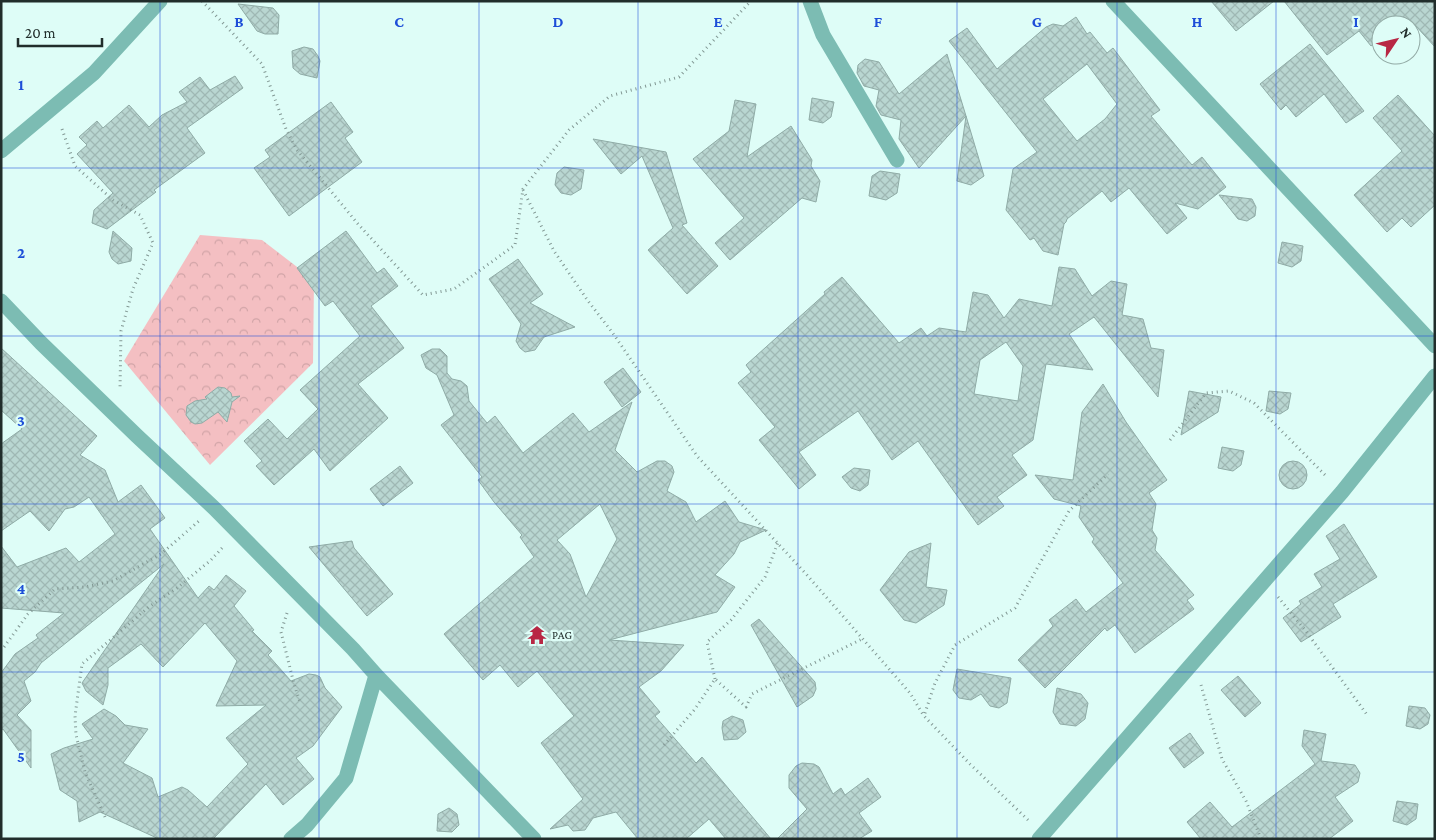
<svg xmlns="http://www.w3.org/2000/svg" width="1436" height="840" viewBox="0 0 1436 840" font-family="'Crimson Pro',serif">
<defs>
<pattern id="forest-crowns" width="20" height="18" patternUnits="userSpaceOnUse" patternTransform="scale(1.25)"><rect width="20" height="18" fill="#f4bfc2"/><path d="M2 6a3 3 0 1 1 6 0M12 15a3 3 0 1 1 6 0" fill="none" stroke="#d1a4a7"/></pattern>
<pattern id="building-cross-hatch" width="8" height="8" patternUnits="userSpaceOnUse" patternTransform="scale(1.25)"><rect width="8" height="8" fill="#b9d6d1"/><path d="M0 0l8 8M0 8l8-8" fill="none" stroke="#9fb8b4"/></pattern>
</defs>
<rect width="100%" height="100%" fill="#defdf7"/>
<path fill="url(#forest-crowns)" d="M200,235L262,240L314,280L313,363L210,465L124,361Z"/>
<path fill="url(#building-cross-hatch)" stroke="#8faba6" fill-rule="evenodd" d="M1211,1H1274L1236,31Z
M1284,1H1435V47L1415,25H1381V38L1371,46L1359,31L1327,55Z
M238,4L273,8L279,15L278,34H265L257,31Z
M1076,17L1087,34L1090,32L1107,53L1113,48L1160,110L1151,116L1192,165L1202,157L1226,187L1198,209L1175,203L1187,218L1167,234L1129,188L1111,202L1102,191L1067,219L1066,222L1064,224L1058,255L1043,251L1034,238L1030,240L1006,210L1013,169L1037,152L949,41L967,28L997,69L1046,27L1053,24L1063,26ZM1087,64L1117,104L1105,119L1077,141L1043,99Z
M1310,44L1364,111L1346,123L1324,94L1296,117L1286,105L1281,110L1260,84Z
M304,47L313,49L318,56L320,61L317,78L300,74L293,68L292,51Z
M947,54L966,116L919,168L899,139L901,120L881,115L876,106L879,90L864,86L857,73L858,65L865,59L879,62L899,94Z
M235,76L243,88L187,128L205,153L154,190L156,192L107,229L92,223L94,210L113,193L77,154L87,145L79,137L97,121L103,128L129,105L149,127L162,115L187,102L179,92L200,77L210,90Z
M1398,95L1435,136V205L1411,227L1402,218L1387,232L1354,195L1402,151L1373,118Z
M812,98L834,102L831,117L823,123L809,120Z
M735,100L756,104L747,157L791,126L812,160L811,166L820,181L816,202L802,198L730,260L715,243L744,218L693,159L729,131Z
M331,102L353,132L345,138L362,162L289,216L254,168L270,157L265,150Z
M966,116L984,176L971,185L957,181Z
M593,139L666,152L687,223L682,225L718,266L687,294L648,250L673,228L642,156L621,174Z
M564,167L584,170L581,189L571,195L561,193L555,185L557,173Z
M880,171L900,174L897,193L886,200L869,196L872,176Z
M1219,195L1252,199L1256,207L1255,216L1247,221L1238,219Z
M113,231L132,248L131,261L118,264L112,259L109,252Z
M346,231L377,273L384,268L398,286L371,306L404,348L358,384L388,418L330,471L314,449L274,485L256,466L262,461L244,441L268,419L287,439L318,409L300,390L360,336L333,301L325,306L297,268Z
M1282,242L1303,246L1301,261L1292,267L1278,263Z
M518,259L543,294L530,303L575,327L544,337L535,350L525,352L520,348L516,341L521,324L489,279Z
M1059,267L1075,269L1092,296L1111,281L1127,284L1122,315L1143,319L1151,348L1164,350L1158,397L1094,317L1069,334L1093,370L1046,364L1033,440L1012,455L1027,475L997,497L1004,506L978,525L918,441L892,460L858,411L799,452L816,475L799,489L759,440L775,427L738,383L751,372L746,365L825,294L824,292L842,277L899,343L921,328L927,336L939,328L966,332L973,292L988,295L1004,318L1019,299L1052,306ZM1006,342L1023,366L1018,401L974,394L980,360Z
M1,348L97,436L80,455L105,470L118,502L141,485L165,518L150,529L198,598L209,586L214,590L226,575L246,591L234,606L254,630L252,631L272,651L268,655L291,681L309,674L316,675L320,677L325,688L342,707L313,746L296,758L314,779L283,805L266,784L213,839H159L100,812L79,822L77,801L60,790L51,754L64,748L93,739L82,724L104,709L116,716L125,725L148,729L123,763L152,778L158,797L182,787L188,790L207,807L248,764L226,738L266,705L216,706L237,661L205,623L163,667L141,644L108,668V685L103,705L86,691L82,683L164,564L41,663L35,672L24,681L31,701L17,715L31,730V768L3,729L1,730V673L15,654L38,638L36,635L64,613L1,608V546L17,567L66,548L79,562L115,534L89,497L74,507L65,509L49,531L30,511L1,531V444L22,429L1,410Z
M432,349H440L447,356V373L452,379L461,381L467,386L469,401L487,423L495,416L523,453L573,413L589,432L632,402L615,450L637,472L657,461H665L672,466L674,472L667,491L686,502L696,522L725,501L739,522L766,530L740,542L734,554L715,575L735,587L717,612L609,640L684,645L661,671L639,687L660,712L655,716L696,763L702,757L771,839H726L709,819L686,839H638L616,812L593,818L585,830L573,831L568,825L550,829L583,799L541,743L574,716L537,671L518,687L500,665L483,680L444,634L534,557L520,537L522,535L494,502L478,480L482,477L441,425L454,415L437,375L426,368L421,355ZM600,504L617,539L586,597L570,554L557,540Z
M623,368L641,392L622,407L604,382Z
M1103,384L1126,422L1167,480L1149,493L1156,504L1152,530L1157,538L1155,550L1194,595L1187,600L1194,609L1135,653L1115,625L1107,631L1105,628L1045,688L1018,660L1053,626L1049,620L1076,599L1086,612L1123,583L1092,542L1094,539L1079,517L1081,506L1054,499L1035,475L1073,480L1082,412Z
M218,387L225,388L231,393L232,397L240,396L232,402L227,422L218,412L202,423L195,424L191,422L186,415L187,406L195,401L207,399L205,397Z
M1189,391L1221,397L1218,412L1181,435Z
M1269,391L1291,393L1288,409L1280,414L1266,411Z
M1222,447L1244,451L1241,465L1233,471L1218,468Z
M1279 475a14 14 0 1 1 28 0a14 14 0 1 1-28 0Z
M400,466L413,483L383,506L370,489Z
M854,468L870,470L868,485L860,491L851,488L842,477Z
M1344,524L1377,577L1333,604L1341,617L1301,642L1283,618L1301,604L1299,601L1322,587L1314,574L1340,559L1326,536Z
M352,541L354,548L393,594L367,616L309,547Z
M931,543L926,587L947,590L944,605L916,623L904,620L880,590L909,552Z
M759,619L815,682L816,689L813,696L797,707L751,625Z
M957,669L1011,678L1007,703L999,708L990,706L981,694L971,700L959,698L953,690Z
M1238,676L1261,703L1245,717L1221,690Z
M1057,688L1081,694L1088,703L1085,719L1076,726L1060,724L1053,712Z
M1409,706L1425,708L1430,715L1428,724L1420,729L1406,726Z
M732,716L743,720L746,732L738,739L724,740L722,728L723,721Z
M1304,730L1326,734L1321,761L1355,765L1360,773L1358,782L1335,797L1353,821L1329,839H1201L1187,822L1210,802L1232,827L1315,764L1302,746Z
M1190,733L1204,753L1184,768L1169,748Z
M802,763L814,764L819,767L833,794L841,788L845,795L868,778L881,797L859,813L872,831L859,839H777L807,809L789,788V775L796,766Z
M1397,801L1418,804L1416,819L1407,825L1393,821Z
M449,808L457,814L459,825L452,832L437,831L438,814Z"/>
<g fill="none" stroke-linecap="round" stroke-linejoin="round">
<path stroke="#829894" stroke-width="3" stroke-dasharray="1 4" stroke-linecap="butt" d="M202,1L262,64L286,129L297,150L358,224L423,295L454,289L515,245L523,189L569,130L610,96L679,77L751,1
M62,129L75,166L113,200L140,215L153,243L133,289L121,331L120,389
M523,190L554,251L588,301L612,332L697,456L807,575L910,693L924,716
M1170,440L1206,393L1229,391L1254,403L1327,477
M1278,597L1305,630L1368,716
M287,613L281,632L294,684L300,702
M4,647L28,614L55,589L85,587L113,581L161,554L199,521
M715,679L707,642L731,620L765,577L778,542
M1201,685L1222,759L1246,801L1261,839
M664,745L695,709L715,679L746,707L752,694L862,639
M105,817L85,772L76,735L75,716L82,664L150,606L177,588L211,560L223,547
M1028,820L970,764L924,716L935,683L955,645L1015,608L1069,511L1108,474"/>
<path stroke="#7cbcb3" stroke-width="15" d="M810,1L823,35L897,160
M1113,1L1435,346
M1,151L94,73L160,1
M1,301L41,343L137,436L214,508L353,649L376,675L534,839
M291,839L307,825L346,778L376,675
M1039,839L1342,492L1435,376"/>
</g>
<path fill="none" stroke="#1d4ed8" stroke-width="1" stroke-opacity="0.55" d="M160,1V839M319,1V839M479,1V839M638,1V839M798,1V839M957,1V839M1117,1V839M1276,1V839M1,168H1435M1,336H1435M1,504H1435M1,672H1435"/>
<defs>
<g id="temple-bare" transform="scale(1.5)"><path d="M0-6L5-2H3V0L6.5 2.5H4V6H1.5V3h-3V6H-4V2.5H-6.5L-3 0V-2H-5Z" fill="#b82744" stroke="#defdf7" stroke-width="2.5" paint-order="stroke"/></g>
</defs>
<g fill-rule="evenodd">
<use href="#temple-bare" x="537" y="635"/>
</g>
<g text-anchor="middle" stroke-width="4.5" stroke-linejoin="round" paint-order="stroke">
<g font-size="12" fill="#212d2b" stroke="#defdf7" text-anchor="start">
<text x="552" y="639">PAG</text>
</g>
</g>
<g font-size="16" text-anchor="middle" font-weight="bold" fill="#1d4ed8" stroke="#defdf7" stroke-width="4.5" stroke-linejoin="round" paint-order="stroke">
<text x="239" y="27">B</text>
<text x="399" y="27">C</text>
<text x="558" y="27">D</text>
<text x="718" y="27">E</text>
<text x="878" y="27">F</text>
<text x="1037" y="27">G</text>
<text x="1197" y="27">H</text>
<text x="1356" y="27">I</text>
<text x="21" y="90">1</text>
<text x="21" y="258">2</text>
<text x="21" y="426">3</text>
<text x="21" y="594">4</text>
<text x="21" y="762">5</text>
</g>
<rect width="1436" height="840" fill="none" stroke="#212d2b" stroke-width="5"/>
<g transform="translate(1396 40) rotate(55)"><circle r="24" fill="#defdf7" stroke="#92aaa5"/>
<path d="M0-4L9 19L0 12L-9 19Z" fill="#b82744"/>
<text y="-8" font-size="14" font-weight="bold" text-anchor="middle" fill="#212d2b">N</text>
</g>
<path d="M18 38v8h84v-8" fill="none" stroke="#212d2b" stroke-width="2.5"/>
<text x="25" y="38" font-size="15" fill="#212d2b" stroke="#defdf7" stroke-width="4" paint-order="stroke">20 m</text>
</svg>
